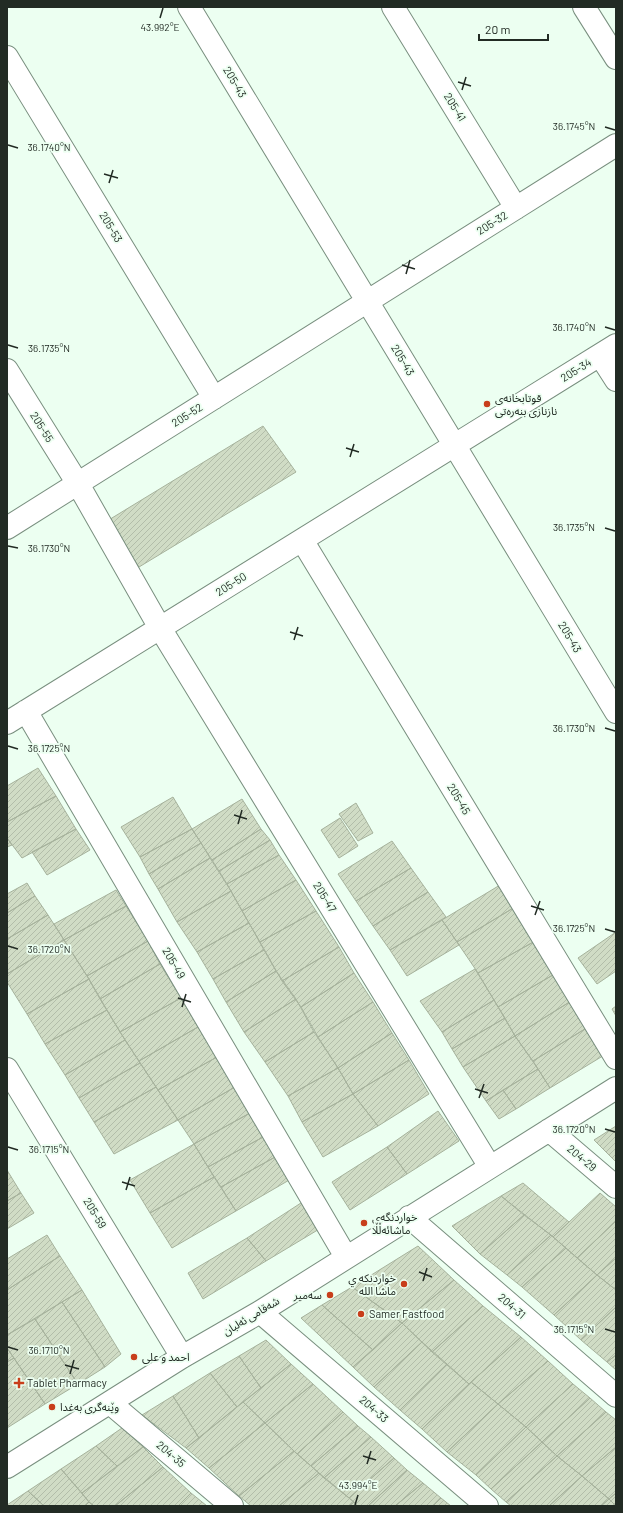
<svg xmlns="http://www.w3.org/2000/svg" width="623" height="1513" viewBox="0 0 623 1513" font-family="Barlow,'Noto Sans Arabic',sans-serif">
<defs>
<pattern id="building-hatch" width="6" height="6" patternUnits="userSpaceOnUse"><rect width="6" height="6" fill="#d0dcc5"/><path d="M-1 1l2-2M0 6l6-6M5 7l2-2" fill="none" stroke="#b2bda9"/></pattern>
</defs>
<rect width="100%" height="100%" fill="#ecfff1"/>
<path fill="url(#building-hatch)" stroke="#a6b29c" d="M263,426L296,472L139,567L107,521Z
M38,768L56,796L7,822V786Z
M56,796L76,829L22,858L7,838V822Z
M173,797L192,829L140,857L121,827Z
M242,799L261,829L212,860L192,829Z
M356,803L373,833L358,841L339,814Z
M340,818L358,846L339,858L321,830Z
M76,829L90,850L47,875L32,852Z
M192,829L201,843L149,874L140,857Z
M261,829L270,840L219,871L212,860Z
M7,838L12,845L7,847Z
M270,840L279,855L227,884L219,871Z
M392,841L411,868L356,901L338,874Z
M201,843L210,858L158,889L149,874Z
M279,855L296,880L242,911L227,884Z
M210,858L231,891L177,922L158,889Z
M411,868L428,892L373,926L356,901Z
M296,880L316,911L260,942L242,911Z
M27,883L35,896L7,913V894Z
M500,885L515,907L457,942L442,920Z
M116,890L126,906L64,940L54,924Z
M231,891L249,923L197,952L177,922Z
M428,892L446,917L390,950L373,926Z
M35,896L48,915L7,939V913Z
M126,906L148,941L87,976L64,940Z
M515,907L537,940L478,973L457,942Z
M316,911L339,947L282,981L260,942Z
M48,915L64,940L7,974V939Z
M442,920L459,945L407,976L390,950Z
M249,923L264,950L213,979L197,952Z
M616,932V971L597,984L578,958Z
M64,940L89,979L27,1014L7,982V974Z
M537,940L558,972L498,1007L478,973Z
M148,941L160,964L100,999L87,976Z
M339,947L354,973L301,1007L282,981Z
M264,950L276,971L226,1002L213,979Z
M160,964L181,998L120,1032L100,999Z
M475,969L494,1000L442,1032L420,1001Z
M276,971L296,999L244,1032L226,1002Z
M558,972L576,998L515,1036L498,1007Z
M354,973L373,1002L318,1037L301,1007Z
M89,979L107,1010L45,1044L27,1014Z
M181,998L198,1027L139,1061L120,1032Z
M576,998L593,1024L533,1061L515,1036Z
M296,999L314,1032L265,1062L244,1032Z
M494,1000L505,1018L452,1049L442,1032Z
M373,1002L392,1033L338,1068L318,1037Z
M616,1006V1016L612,1009Z
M107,1010L125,1040L65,1075L45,1044Z
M505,1018L515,1036L463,1067L452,1049Z
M593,1024L611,1051L550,1088L533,1061Z
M198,1027L217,1057L158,1090L139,1061Z
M314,1032L338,1068L288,1096L265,1062Z
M392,1033L409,1060L353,1094L338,1068Z
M515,1036L538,1069L486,1101L463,1067Z
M125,1040L140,1063L79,1098L65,1075Z
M217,1057L235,1087L178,1120L158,1090Z
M409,1060L429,1094L378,1126L353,1094Z
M140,1063L156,1087L94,1122L79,1098Z
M338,1068L353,1094L302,1122L288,1096Z
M538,1069L550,1088L516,1109L503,1090Z
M156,1087L178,1120L114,1154L94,1122Z
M235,1087L250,1113L194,1144L178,1120Z
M503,1090L516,1109L499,1119L486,1101Z
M353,1094L378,1126L323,1157L302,1122Z
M438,1111L459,1141L407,1174L387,1147Z
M250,1113L265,1136L208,1167L194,1144Z
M616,1126V1162L594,1140Z
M265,1136L277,1156L221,1187L208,1167Z
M194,1144L214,1177L150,1213L130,1180Z
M387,1147L407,1174L350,1210L332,1182Z
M277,1156L291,1179L236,1211L221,1187Z
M7,1170L21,1193L7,1201Z
M214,1177L236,1211L172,1248L150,1213Z
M523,1183L569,1222L553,1237L501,1196Z
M21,1193L34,1213L7,1229V1201Z
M600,1193L616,1207V1221L577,1258L553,1237Z
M501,1196L524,1215L480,1254L452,1226Z
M304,1201L321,1228L266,1261L247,1238Z
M524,1215L551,1235L507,1275L480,1254Z
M616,1221V1258L597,1275L577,1258Z
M47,1235L60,1256L7,1290V1259Z
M551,1235L566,1248L522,1287L507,1275Z
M247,1238L266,1261L203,1299L188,1273Z
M418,1246L454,1280L402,1323L352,1287Z
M566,1248L597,1275L554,1315L522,1287Z
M60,1256L82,1290L7,1335V1290Z
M616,1258V1290L597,1275Z
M597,1275L616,1290V1307L581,1340L554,1315Z
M454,1280L483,1306L432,1352L402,1323Z
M352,1287L402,1323L373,1350L322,1305Z
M82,1290L121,1354L105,1367L62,1302Z
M62,1302L105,1367L78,1384L35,1319Z
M322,1305L373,1350L353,1367L301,1318Z
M483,1306L521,1337L469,1384L432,1352Z
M616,1307V1355L607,1362L581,1340Z
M35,1319L78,1384L45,1404L7,1348V1335Z
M402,1323L422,1342L374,1387L353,1367Z
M521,1337L548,1361L498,1404L471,1382Z
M266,1340L291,1364L261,1388L239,1356Z
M422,1342L447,1364L400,1410L374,1387Z
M7,1348L14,1358L7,1362Z
M616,1355V1370L607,1362Z
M239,1356L261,1388L237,1407L210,1373Z
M14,1358L45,1404L7,1428V1362Z
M548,1361L573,1384L526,1427L498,1404Z
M291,1364L313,1384L265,1423L243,1402Z
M447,1364L469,1384L422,1429L400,1410Z
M210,1373L237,1407L199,1438L173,1396Z
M471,1382L498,1404L447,1452L422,1429Z
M313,1384L343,1412L297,1454L265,1423Z
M573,1384L590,1398L542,1442L526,1427Z
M173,1396L199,1438L186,1448L142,1415Z
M590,1398L606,1412L557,1456L542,1442Z
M243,1402L265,1423L209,1468L186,1448Z
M498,1404L526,1427L476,1475L447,1452Z
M343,1412L358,1426L311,1466L297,1454Z
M606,1412L616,1420V1447L582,1476L557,1456Z
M265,1423L294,1451L239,1496L209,1468Z
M358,1426L371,1437L324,1478L311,1466Z
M526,1427L542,1442L491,1489L476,1475Z
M122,1428L143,1447L117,1466L96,1446Z
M371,1437L394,1458L349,1498L324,1478Z
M542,1442L557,1456L506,1502L491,1489Z
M96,1446L117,1466L82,1493L61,1469Z
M143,1447L163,1467L115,1506H94L89,1502L82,1493Z
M616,1447V1493L609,1499L582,1476Z
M294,1451L319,1473L279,1506H251L239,1496Z
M557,1456L582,1476L549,1506H511L506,1502Z
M394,1458L407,1470L368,1506H358L349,1498Z
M163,1467L191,1493L178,1506H115Z
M61,1469L89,1502L85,1506H44L28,1491Z
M407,1470L423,1483L395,1506H368Z
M319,1473L354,1502L349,1506H279Z
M582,1476L609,1499L601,1506H549Z
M423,1483L441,1498L433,1506H395Z
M28,1491L44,1506H7V1505Z
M191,1493L207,1506H178Z
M616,1493V1506L609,1499Z
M441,1498L451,1506H433Z
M609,1499L616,1506H601Z
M89,1502L94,1506H85Z
M354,1502L358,1506H349Z"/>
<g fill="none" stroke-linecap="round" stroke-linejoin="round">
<g stroke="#798f7f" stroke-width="24">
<path id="minor" d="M189,7L616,712
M393,7L516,208
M584,7L616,58
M7,57L214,398
M600,355L616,380
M7,370L78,484L160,628L490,1167
M7,528L616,145
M302,540L616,1058
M26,711L346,1257
M7,723L616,345
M7,1069L182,1357
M549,1130L616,1187
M409,1217L616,1396
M260,1312L487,1506
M110,1403L232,1506
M7,1467L182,1357L260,1312L616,1088"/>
</g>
<use href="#minor" stroke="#fff" stroke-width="22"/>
</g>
<path fill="none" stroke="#222b24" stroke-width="1.5" d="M160,18L163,8M458,82L471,86M462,90L466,77M605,127L615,130M8,145L18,148M104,174L118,178M109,183L113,170M402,265L415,269M406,274L410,260M605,327L615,330M8,345L18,348M346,448L359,452M350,457L354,444M605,528L615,531M8,546L18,548M290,632L303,636M294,640L298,627M605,728L615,731M8,746L18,749M234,815L247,819M238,824L242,810M531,906L544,910M535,915L540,901M605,929L615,932M8,946L18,949M178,998L191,1002M182,1007L186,994M475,1089L488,1093M479,1098L484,1084M605,1129L615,1132M8,1147L18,1150M122,1182L135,1186M126,1190L130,1177M419,1272L432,1277M423,1281L427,1268M605,1329L615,1332M8,1347L18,1350M65,1365L79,1369M70,1374L74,1360M363,1456L376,1460M367,1464L371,1451M355,1505L358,1495"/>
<g fill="#c83e1b" stroke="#ecfff1" stroke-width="1.5">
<circle cx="487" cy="404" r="4"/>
<circle cx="364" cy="1223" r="4"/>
<circle cx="404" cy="1284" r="4"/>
<circle cx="330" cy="1295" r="4"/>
<circle cx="361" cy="1314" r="4"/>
<circle cx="134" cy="1357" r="4"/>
<path d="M17 1377h4v4h4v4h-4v4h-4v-4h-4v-4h4z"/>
<circle cx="52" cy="1407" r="4"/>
</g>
<g text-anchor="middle" stroke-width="3.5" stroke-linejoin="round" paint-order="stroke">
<g font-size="11" fill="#222b24" stroke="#ecfff1">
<text transform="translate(235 82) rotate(59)" y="4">205-43</text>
<text transform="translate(455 107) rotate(58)" y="4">205-41</text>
<text transform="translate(492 223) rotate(-32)" y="4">205-32</text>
<text transform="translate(111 227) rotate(59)" y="4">205-53</text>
<text transform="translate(403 360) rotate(59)" y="4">205-43</text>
<text transform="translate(576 370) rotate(-32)" y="4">205-34</text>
<text transform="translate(187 415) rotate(-32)" y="4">205-52</text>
<text transform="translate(42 427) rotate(58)" y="4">205-55</text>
<text transform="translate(231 584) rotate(-32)" y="4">205-50</text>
<text transform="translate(570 637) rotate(59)" y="4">205-43</text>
<text transform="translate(459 799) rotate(59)" y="4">205-45</text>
<text transform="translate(325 897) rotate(58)" y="4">205-47</text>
<text transform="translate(174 963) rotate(60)" y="4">205-49</text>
<text transform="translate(582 1158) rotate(40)" y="4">204-29</text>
<text transform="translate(95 1213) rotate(59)" y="4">205-59</text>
<text transform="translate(512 1306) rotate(41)" y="4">204-31</text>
<text transform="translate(251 1316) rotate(-31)" y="4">شەقامی ئەلبان</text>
<text transform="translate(374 1409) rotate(41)" y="4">204-33</text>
<text transform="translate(171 1454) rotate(40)" y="4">204-35</text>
</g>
<g font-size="11" fill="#222b24" stroke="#ecfff1" text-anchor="start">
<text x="495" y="402">قوتابخانەی<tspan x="495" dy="13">نازنازی بنەرەتی</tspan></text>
<text x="372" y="1221">خواردنگەی<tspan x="372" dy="13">ماشائەڵڵا</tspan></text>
<text x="396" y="1282" text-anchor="end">خواردنكه ي<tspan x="396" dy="13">ماشا الله</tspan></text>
<text x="322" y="1299" text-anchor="end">سەمیر</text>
<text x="369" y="1318">Samer Fastfood</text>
<text x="142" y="1361">احمد و علی</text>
<text x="27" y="1387">Tablet Pharmacy</text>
<text x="60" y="1411">وێنەگری بەغدا</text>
</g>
</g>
<g font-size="10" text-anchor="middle" fill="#222b24" stroke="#ecfff1" stroke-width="3.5" stroke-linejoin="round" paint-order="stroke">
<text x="160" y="31">43.992°E</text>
<text x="574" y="130">36.1745°N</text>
<text x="49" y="151">36.1740°N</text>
<text x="574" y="331">36.1740°N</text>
<text x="49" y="352">36.1735°N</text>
<text x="574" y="531">36.1735°N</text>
<text x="49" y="552">36.1730°N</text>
<text x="574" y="732">36.1730°N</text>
<text x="49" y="752">36.1725°N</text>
<text x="574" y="932">36.1725°N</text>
<text x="49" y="953">36.1720°N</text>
<text x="574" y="1133">36.1720°N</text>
<text x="49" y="1153">36.1715°N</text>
<text x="574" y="1333">36.1715°N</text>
<text x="49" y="1354">36.1710°N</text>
<text x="358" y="1489">43.994°E</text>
</g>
<rect width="623" height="1513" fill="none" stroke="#222b24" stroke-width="16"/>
<path d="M479 34v6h69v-6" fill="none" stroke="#222b24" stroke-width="2"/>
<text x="485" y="34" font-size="12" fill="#222b24" stroke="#ecfff1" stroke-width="3" paint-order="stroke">20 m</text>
</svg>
